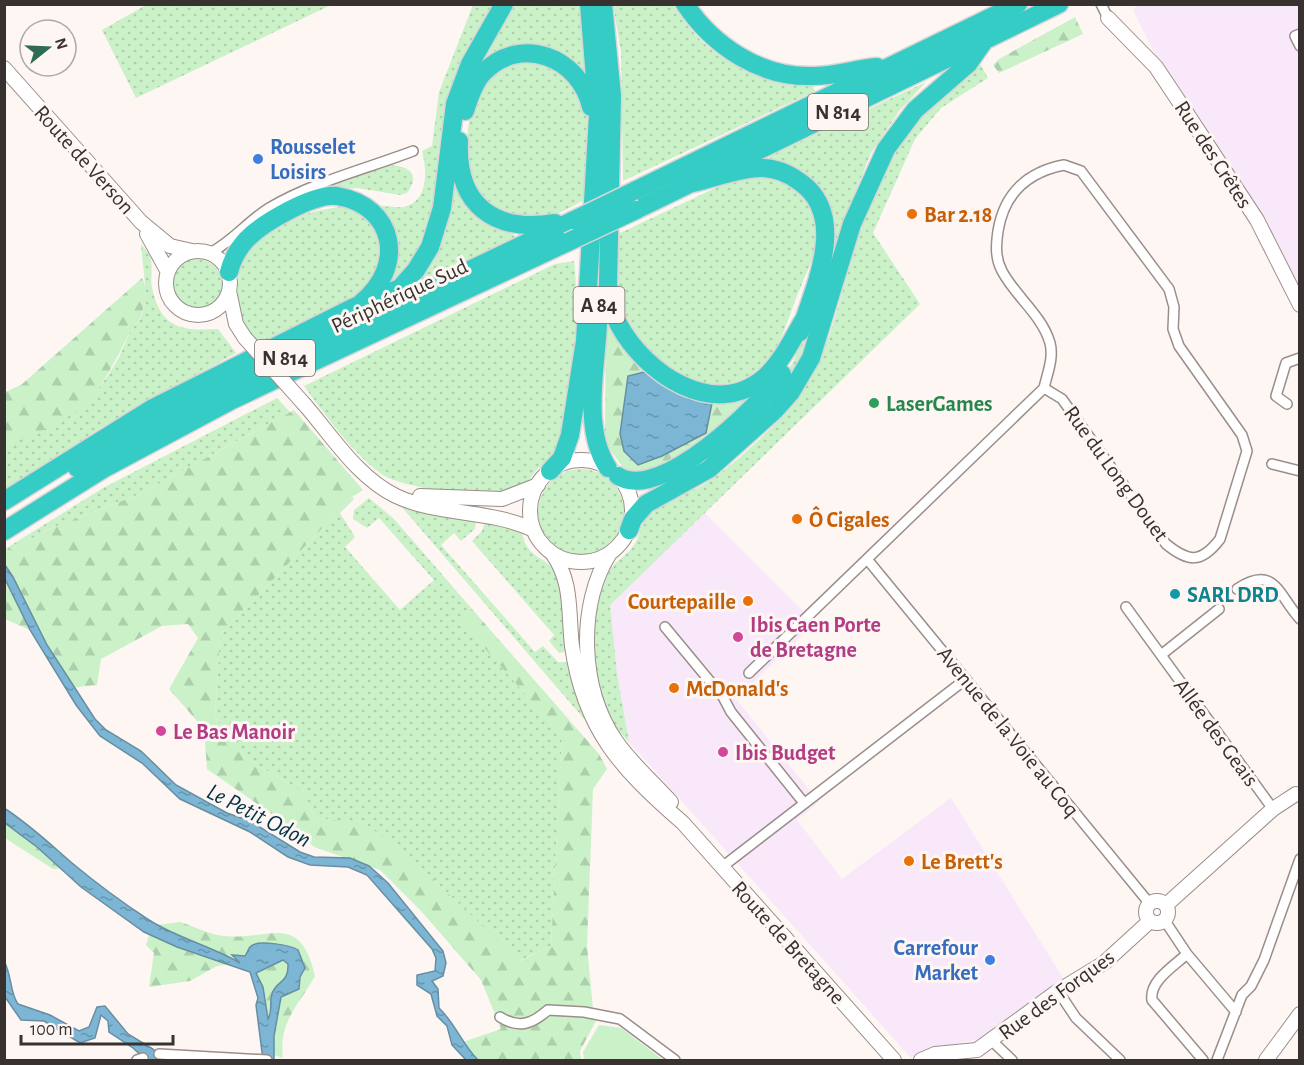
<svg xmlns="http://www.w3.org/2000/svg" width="1304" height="1065" viewBox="0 0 1304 1065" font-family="'Alegreya Sans',sans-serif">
<defs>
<pattern id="grass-dots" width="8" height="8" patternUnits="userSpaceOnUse" patternTransform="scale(1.5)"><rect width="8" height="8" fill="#caf1c7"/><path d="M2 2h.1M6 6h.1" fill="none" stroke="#aecfab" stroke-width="1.8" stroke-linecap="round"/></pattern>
<pattern id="forest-firs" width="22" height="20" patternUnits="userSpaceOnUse" patternTransform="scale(1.5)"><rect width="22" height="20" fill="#caf1c7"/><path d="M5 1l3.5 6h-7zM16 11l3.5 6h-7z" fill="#aecfab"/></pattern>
<pattern id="water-ripples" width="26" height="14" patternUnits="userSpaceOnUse" patternTransform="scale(1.5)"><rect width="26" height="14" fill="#7cb6d4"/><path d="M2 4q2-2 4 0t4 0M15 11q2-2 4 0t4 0" fill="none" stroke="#6695ac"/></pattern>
</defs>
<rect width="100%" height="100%" fill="#fef6f3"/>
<path fill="#f8e8fa" d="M1138,4L1299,5V286L1275,237L1162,68L1133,10Z
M704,512L815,623L736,699L819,802L797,820L842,879L951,798L1063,978L977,1040L939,1047L911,1058L629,742L617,674L609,605Z"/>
<path fill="url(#grass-dots)" d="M146,5V4L331,5L136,98L102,30Z
M473,5H494C474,39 453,72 445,112C430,177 445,224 396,279H393L370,204C380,205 393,208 403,207C429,202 427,170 422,151L432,146L439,92Z
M510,5H582L590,86L529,48L463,93Z
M613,5H674C709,64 747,72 812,84L815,91L623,181L621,52Z
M537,61L572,77L587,111L586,199C569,208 550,220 530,219C520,219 499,212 491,207C456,186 463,107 487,81C501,67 518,63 537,61Z
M981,65L988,78L941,108L915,139L873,233L920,304L610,605L617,674L629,742C589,702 585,622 609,572C614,561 628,555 634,545C642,533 640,520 652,509C667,494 691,494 708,482C733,466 788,415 803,391C824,359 834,322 844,286C873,185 892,128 981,65Z
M926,82L900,110L871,153L852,200L813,335L782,395L718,454L665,484V479L783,379L794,360L834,231C829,188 812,169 769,161V156Z
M450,162C471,206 467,215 515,235L514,240L412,285Z
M390,165C409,166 421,174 407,193L400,195L357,188L326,191L327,188Z
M771,175C794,186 805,191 816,217C825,240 807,270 799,291C790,312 783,341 769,358C735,402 680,385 648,349C619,317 611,276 618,234L728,182Z
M341,207C358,211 375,219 379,236C382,248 384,265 376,277C358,304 291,329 260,344C244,327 236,311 238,287C239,275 238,261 245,251C267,224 309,210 341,207Z
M141,244C144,248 150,254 151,260C153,268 150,279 152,288C161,329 182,331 218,329L236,353L97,430L5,493V445C58,423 90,411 119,357C123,349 126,340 130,332C133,326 139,322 141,317C150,299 142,264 141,244Z
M172 284a25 25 0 1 1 50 0a25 25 0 1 1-50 0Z
M574,261C581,322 570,387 559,447C553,459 542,463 534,473C530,477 528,485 523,488C501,503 400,489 380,473C350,450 326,416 304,386L555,264Z
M277,398L290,412L140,494L49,529L5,553V549L103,488Z
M538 512a43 43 0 1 1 86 0a43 43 0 1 1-86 0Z
M352,497L354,499L340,513L355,537L345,547L400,610L434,580L379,518L367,528L353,519L354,510L369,498L394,519L472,609L461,620L562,736L551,946L519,961L437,883L369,827L315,817L303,792L247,759L215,717L220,635Z
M401,501L476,519L475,529L461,541L454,533L441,545L535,652L543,646L558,662H566L585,720L400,505Z
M486,520L522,531C525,558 547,557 557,573C567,590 565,629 567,649L564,652L559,653L549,641L554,635L472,541L482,531Z"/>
<path fill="url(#forest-firs)" d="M1075,17L1083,34L999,73L993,65L999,59Z
M142,278C148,289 146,302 142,313C140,321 133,326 130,332C115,360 102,393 75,412C55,427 28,436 5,445V392L21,385Z
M606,316C626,356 662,400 712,403C729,404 745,395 760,389L702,446L648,474L624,469L609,448L605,432Z
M294,410L363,490L352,497L220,635L215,717L247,759L303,792L315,817L369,826L437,883L520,961L551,946L562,736L460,620L472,609L599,754L607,769L593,789L587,946L594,1020L596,1021L580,1051L581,1060H471L460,1043L501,1029L481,980L421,911L380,870L314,847L299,833L207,769L204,729L169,689L198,638L188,624L162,626L101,659L97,685L69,688L8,585L30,630L5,619V553L49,529L140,494Z
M4,809L75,867L53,869L5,838Z
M180,922C194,926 210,935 224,936C269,941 300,910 315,976C299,1005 278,1022 283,1058L274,1055V1036L280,1001L281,997L299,989L300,977L304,971L264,944L252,946L247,954L235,957L241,963L158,925Z
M149,935L189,952L231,964L217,966L190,981L149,987L154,953L146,945Z
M283,960L288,964C289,984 275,982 272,997C270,1005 272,1012 268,1020L265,995L256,973Z"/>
<path fill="#caf1c7" d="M599,1025L621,1028L663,1060H584L583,1052Z"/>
<path fill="url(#water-ripples)" stroke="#678ea3" stroke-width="1.5" fill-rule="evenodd" d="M644,372L689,399L712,403L706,433L662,456L638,465L624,451L620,434L628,376Z
M5,565L13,577L47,645L95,719L106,730L141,751L176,785L227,813L250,821L300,852L314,857L350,858L369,866L388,883L443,951L446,963L443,976L432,981L438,989L439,1008C455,1023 462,1044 478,1060H466L452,1045L447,1026L437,1016L431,994L417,985V975L435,971L436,958L432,949L367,875L348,867L310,865L288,857L250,832L180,799L142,763L100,736L76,705L30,630L5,579Z
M4,808C29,824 50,844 72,863C96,883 123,903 149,920C177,938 211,946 240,963L232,955L245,956C247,953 248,950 250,947C256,939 291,945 298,950L305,968L300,977L299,989L281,997L274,1036V1060H263L256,1005L258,998L250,972L177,947L144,932L81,887L37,847L5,823ZM283,960L288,964C289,984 276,980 272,994C269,1003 273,1010 268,1019L263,987L256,973Z
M4,961C12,975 10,994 18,1004L50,1015L79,1031L89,1027L97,1007L105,1006L128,1034L153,1049L164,1060H146L133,1048L109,1032L108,1021L101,1015L95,1038L80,1043L44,1021L21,1020L5,997Z"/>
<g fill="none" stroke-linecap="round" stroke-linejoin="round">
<g stroke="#9a8e89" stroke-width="12">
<path id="street" d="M1101,4L1108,18
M1300,34L1295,36L1300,46
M1064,165L1081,171L1169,289L1174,307L1173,329L1179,346L1242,435L1247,451L1220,539C1201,564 1188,562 1166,544L1062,399L1044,388C1047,374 1054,358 1050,343C1042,315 1015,296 1002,271C995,258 996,245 998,231C1004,194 1027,172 1064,165Z
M210,253C233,241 248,221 269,208C313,182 366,169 413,151
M1287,404L1276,396L1286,363L1300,358
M1272,464L1300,471
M867,559L1150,904
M1237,589C1275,564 1278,595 1300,619
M1126,607L1273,809
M665,627L723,697L731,712L804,803
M1161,655L1219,609
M749,673L1044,388
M722,867L966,679
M1165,921L1187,954L1236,1012
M1187,954C1174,966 1149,981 1152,1000L1203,1060
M1058,991L1076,1018L1120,1060
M500,1017C519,1029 532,1024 548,1010L584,1012L620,1019L675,1060
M991,1040L1012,1060
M159,1054L267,1060
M137,1060L143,1058
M1217,1060L1242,995L1251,986L1264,960L1300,859"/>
</g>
<g stroke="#9a8e89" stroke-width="16">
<path id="secondary" d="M1108,18L1156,67L1180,103L1257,220L1300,305
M4,68L141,222L170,246L192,251
M147,234L168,272
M166 283a32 32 0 1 1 64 0a32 32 0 1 1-64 0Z
M229,291L236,324L245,338
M305,405C332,436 358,478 396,496C438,516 490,509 534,530
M530 511a51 51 0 1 1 102 0a51 51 0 1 1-102 0Z
M420,496L502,499L538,485
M552,553C573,582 568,612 572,646C584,730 621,769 683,823L894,1060
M610,553C577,606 580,689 616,741C631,763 653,782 671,802
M1146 912a11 11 0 1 1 22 0a11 11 0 1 1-22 0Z
M1166,905L1273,809L1296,794
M921,1060L935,1054L977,1050L1058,991L1104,963L1150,921
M1266,1060L1300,1014"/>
</g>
<g stroke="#d7d6d6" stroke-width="21">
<path id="highway" d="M603,4L612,96L608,285C611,299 612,313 619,325C645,373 713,420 764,378C781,363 792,340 803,321
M685,4C713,46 761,78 813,76C835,76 855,69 877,67
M465,111C469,98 474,83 483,73C520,34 580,57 591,107
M459,141C456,205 494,233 555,223
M693,183C715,178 739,168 761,168C776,168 788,173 800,182C849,216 814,288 800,332
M634,191L1018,4
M636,210L1059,4
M229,272C232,260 238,249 246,240C262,223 314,193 337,196C396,206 406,267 361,303
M598,324C596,368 582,429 608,468
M77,468L215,392L574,220
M550,471L562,458L570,435L585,341L598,115L589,4
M618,476C661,503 758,406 782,374
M4,501L153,408L354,307L400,288L416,270L430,247L442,208L455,104L470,64L504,4
M629,530L633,519L646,504L709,469L775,410L791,392L811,358L852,224L886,149L915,110L968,64L984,41
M4,531L103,469L232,400L568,242"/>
</g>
<use href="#street" stroke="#fff" stroke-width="9"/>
<use href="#secondary" stroke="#fff" stroke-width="14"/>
<use href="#highway" stroke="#34ccc4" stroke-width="18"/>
<g stroke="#9a8e89" stroke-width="16" stroke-linecap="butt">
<path id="secondary-bridge" d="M245,338L305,405"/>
</g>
<g stroke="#d7d6d6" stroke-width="21" stroke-linecap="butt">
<path id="highway-bridge" d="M574,220L634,191
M568,242L636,210"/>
</g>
<use href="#secondary-bridge" stroke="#fff" stroke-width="14"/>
<use href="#highway-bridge" stroke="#34ccc4" stroke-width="18"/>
</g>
<g fill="#3f7fe0" stroke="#fef6f3" stroke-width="2">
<circle cx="258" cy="159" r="6"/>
<circle cx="990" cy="960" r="6"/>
</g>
<g fill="#e8710a" stroke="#fef6f3" stroke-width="2">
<circle cx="912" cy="214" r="6"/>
<circle cx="797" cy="519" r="6"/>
<circle cx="748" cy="601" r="6"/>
<circle cx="674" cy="688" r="6"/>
<circle cx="909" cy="861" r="6"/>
</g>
<circle fill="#2e9e5b" stroke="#fef6f3" stroke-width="2" cx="874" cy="403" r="6"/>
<circle fill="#0f9aa8" stroke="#fef6f3" stroke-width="2" cx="1175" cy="594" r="6"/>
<g fill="#d1479c" stroke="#fef6f3" stroke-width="2">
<circle cx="738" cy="637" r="6"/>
<circle cx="161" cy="731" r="6"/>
<circle cx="723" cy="752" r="6"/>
</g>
<g text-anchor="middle" stroke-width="6" stroke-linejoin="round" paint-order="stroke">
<g fill="#fef6f3" stroke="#736d6a" stroke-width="1.5">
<rect x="808" y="94" width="60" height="36" rx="4.5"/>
<rect x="573.5" y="287" width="51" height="36" rx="4.5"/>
<rect x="255" y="340" width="60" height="36" rx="4.5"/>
</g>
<g font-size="21" font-weight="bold" fill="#373230">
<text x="838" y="119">N 814</text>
<text x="599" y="312">A 84</text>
<text x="285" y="365">N 814</text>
</g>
<g font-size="22" font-weight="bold" fill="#366cbe" stroke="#fef6f3" text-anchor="start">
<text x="270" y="154">Rousselet<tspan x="270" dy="25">Loisirs</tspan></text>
<text x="978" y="955" text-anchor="end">Carrefour<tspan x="978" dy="25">Market</tspan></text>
</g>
<g font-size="22" fill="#373230" stroke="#fef6f3">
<text transform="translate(1214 154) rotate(57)" y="8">Rue des Crêtes</text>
<text transform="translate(85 159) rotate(48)" y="8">Route de Verson</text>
<text transform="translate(399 295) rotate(-25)" y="8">Périphérique Sud</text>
<text transform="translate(1117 473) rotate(54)" y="8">Rue du Long Douet</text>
<text transform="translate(1009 731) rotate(51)" y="8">Avenue de la Voie au Coq</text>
<text transform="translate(1217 732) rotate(54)" y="8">Allée des Geais</text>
<text transform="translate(789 942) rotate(48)" y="8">Route de Bretagne</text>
<text transform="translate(1056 994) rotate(-36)" y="8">Rue des Forques</text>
</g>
<g font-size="22" font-weight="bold" fill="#c56008" stroke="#fef6f3" text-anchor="start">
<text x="924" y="222">Bar 2.18</text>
<text x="809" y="527">Ô Cigales</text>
<text x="736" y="609" text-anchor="end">Courtepaille</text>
<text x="686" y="696">McDonald's</text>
<text x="921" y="869">Le Brett's</text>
</g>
<g font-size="22" font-weight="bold" fill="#27864d" stroke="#fef6f3" text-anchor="start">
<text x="886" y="411">LaserGames</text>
</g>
<g font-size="22" font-weight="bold" fill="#0d838f" stroke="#fef6f3" text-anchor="start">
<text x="1187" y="602">SARL DRD</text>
</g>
<g font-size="22" font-weight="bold" fill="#b23c85" stroke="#fef6f3" text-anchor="start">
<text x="750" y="632">Ibis Caen Porte<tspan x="750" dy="25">de Bretagne</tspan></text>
<text x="173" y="739">Le Bas Manoir</text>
<text x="735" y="760">Ibis Budget</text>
</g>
<g font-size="24" font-style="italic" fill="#003348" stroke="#fef6f3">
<text transform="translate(259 815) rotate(27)" y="8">Le Petit Odon</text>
</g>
</g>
<rect width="1304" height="1065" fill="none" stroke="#373230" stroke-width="12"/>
<g transform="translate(48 48) rotate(72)"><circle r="28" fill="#fef6f3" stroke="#aea8a5" stroke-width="1.5"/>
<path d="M0-4.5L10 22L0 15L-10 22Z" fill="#2f6b55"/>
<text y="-9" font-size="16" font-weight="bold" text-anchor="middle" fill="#373230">N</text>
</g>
<path d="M21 1035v9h152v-9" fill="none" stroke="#373230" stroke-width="3"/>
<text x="30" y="1035" font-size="18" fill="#373230" stroke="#fef6f3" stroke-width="4.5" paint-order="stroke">100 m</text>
</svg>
